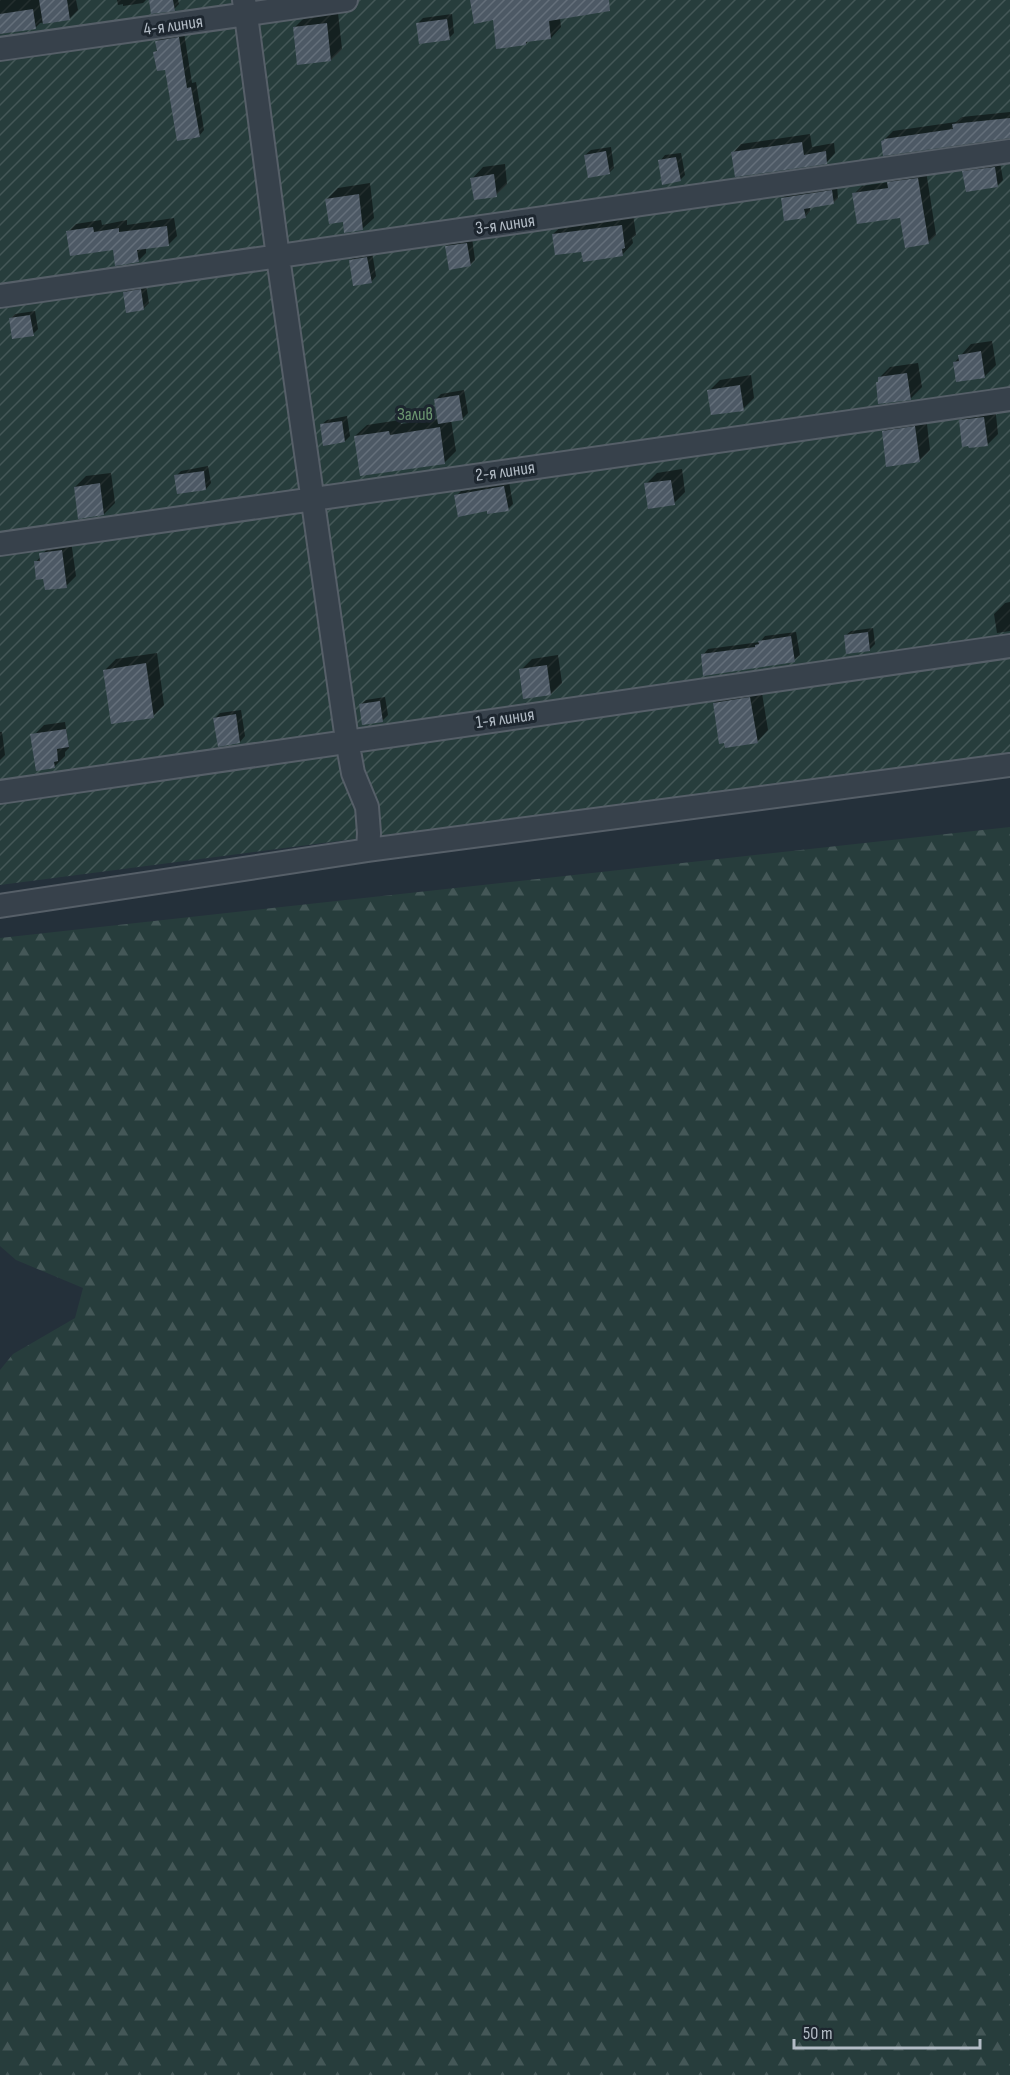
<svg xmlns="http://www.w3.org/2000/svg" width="1010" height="2075" viewBox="0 0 1010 2075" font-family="'Sofia Sans Condensed',sans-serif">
<defs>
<pattern id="forest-firs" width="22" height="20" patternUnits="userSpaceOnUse" patternTransform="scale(1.5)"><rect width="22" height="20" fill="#273d3c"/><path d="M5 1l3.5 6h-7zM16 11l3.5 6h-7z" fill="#445757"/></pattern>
<pattern id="garden-furrows" width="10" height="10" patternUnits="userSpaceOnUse" patternTransform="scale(1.5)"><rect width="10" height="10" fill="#273d3c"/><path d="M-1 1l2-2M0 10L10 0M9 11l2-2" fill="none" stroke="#445757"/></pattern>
<pattern id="building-hatch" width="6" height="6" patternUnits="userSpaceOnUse" patternTransform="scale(1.5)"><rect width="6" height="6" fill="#4d5965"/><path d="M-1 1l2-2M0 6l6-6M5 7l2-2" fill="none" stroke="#646f7a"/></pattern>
</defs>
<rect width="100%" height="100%" fill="#24303a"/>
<path fill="url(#forest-firs)" d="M1010,827V2075H0V1370L13,1354L75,1318L83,1288L16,1260L0,1246V938Z"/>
<path fill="url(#garden-furrows)" d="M0,0H1010V754L0,885Z"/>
<path fill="#0007" d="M0,0H76L78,10L69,19L40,23L35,28L0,34Z
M117,0H146L143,3L123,6V4L118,5Z
M152,0H178L179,4L174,9Z
M472,0H600L560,18L561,27L551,38L529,40L526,44Z
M338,13L342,49L331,60L294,28L305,17Z
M452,14L454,33L449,38L418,23L423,18Z
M184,33L192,83L196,82L204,130L199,136L166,68L155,52L158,49L157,41L162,36Z
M1010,112V136L882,142L893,131L956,122L962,117Z
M810,134L812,147L834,143L835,153L827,162L733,153L741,144Z
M611,147L614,168L609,173L585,155L591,150Z
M681,153L685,175L680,180L660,161L665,155Z
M1000,162L1003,180L998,185L964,172L969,167Z
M505,164L507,184L496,195L472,179L483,167Z
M926,171L936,235L928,243L902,216L854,194L862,186L890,182L896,175Z
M370,183L374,218L362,229L327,199L338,188Z
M837,186L838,198L833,203L810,207V211L805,217L782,198L788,193Z
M633,214L636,235L632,238L633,243L622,255L583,250L553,234L565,223Z
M174,218L177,236L169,244L146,247V253L138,261L114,248L68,232L76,224L101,220L102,225L127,220V225Z
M472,238L475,260L470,265L446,246L451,241Z
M372,252L376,276L371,282L350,260L356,255Z
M146,285L149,303L144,308L124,293L130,287Z
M35,311L38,329L33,334L10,319L15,314Z
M992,341L996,365L985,376L955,362L971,344Z
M918,363L922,387L911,398L879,378L890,367Z
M751,375L754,398L743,409L709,391L720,380Z
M464,390L468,413L462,419L451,420L456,451L445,462L355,436L367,425L400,420L401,424L439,419L435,400L441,394Z
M995,406L998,434L987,445L970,444L961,421L972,409Z
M347,416L350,436L345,441L321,425L327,420Z
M926,416L930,450L919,461L883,432L895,420Z
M208,466L211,483L206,489L176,476L181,471Z
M682,469L685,492L674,503L646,484L657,473Z
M111,473L115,503L104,514L75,487L86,476Z
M509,482L513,504L508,509L488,510L456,496L461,491Z
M71,541L76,576L66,586L45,578L36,562L51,544Z
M1010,602V631L997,633L994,614L1005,603Z
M873,628L875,644L869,650L845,636L851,631Z
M796,632L800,655L794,660L703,655L708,649L760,642L765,636Z
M157,653L164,705L153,716L105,670L116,659Z
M558,655L562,683L551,694L521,670L532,659Z
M761,687L768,730L757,742L714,703L725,692Z
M385,697L388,715L383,720L360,705L366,700Z
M241,710L245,736L240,742L215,718L220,713Z
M65,722L69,748L65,752V756L54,767L32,737L44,725Z
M0,732H2L5,755L0,760Z"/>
<path fill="url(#building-hatch)" d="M39,0H67L70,20L43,24Z
M149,0H173L175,11L151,14Z
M470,0H609L610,11L549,21L551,39L526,42V45L496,49L493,20L474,24Z
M33,9L36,29L0,34V14Z
M447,19L450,40L419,44L416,23Z
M327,23L331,61L297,65L293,27Z
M179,37L187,88L191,87L200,137L177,141L165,70L157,71L153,52L157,51L155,41Z
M1010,118V138L883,156L881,141L884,140V139L953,129L952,124Z
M802,142L804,155L826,151L827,164L735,177L731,152Z
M606,151L610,174L588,178L584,155Z
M676,157L681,181L662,185L658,160Z
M995,167L998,187L966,192L962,171Z
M494,174L497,197L474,200L470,178Z
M918,178L929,244L905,248L900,218L857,224L852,193L888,188L887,182Z
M832,190L834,204L804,209L806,218L784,221L781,198Z
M359,194L363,230L344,233L343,222L329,224L325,199Z
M622,225L625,248L622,249L623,256L583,262L581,252L555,255L552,234Z
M167,226L169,246L137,250L139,262L115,266L113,250L70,256L66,231L93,227L94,232L119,228V232Z
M467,243L471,266L449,270L445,246Z
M367,257L372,283L353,286L349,260Z
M141,289L144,310L126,313L123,292Z
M30,315L34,336L12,339L9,318Z
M981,351L985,378L956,382L953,362L959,361L958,355Z
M907,373L911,400L878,404L876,382H878V377Z
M740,385L744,411L711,415L707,390Z
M459,395L463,420L438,424L434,399Z
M984,417L988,446L969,448L968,446L962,447L959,420Z
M342,421L345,442L323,446L320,424Z
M915,426L920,462L886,467L882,431Z
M440,427L445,464L360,476L354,436L389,431L390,435Z
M204,471L206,490L177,494L174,475Z
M671,480L675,505L648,509L644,483Z
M100,483L104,515L78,519L74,487Z
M504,486L509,511L487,514V511L458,517L454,495Z
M62,550L67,588L45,590L43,579L36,580L34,561H40L39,553Z
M868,632L870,651L846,654L844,635Z
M791,636L795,662L703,676L701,654L755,647V645L759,644L758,641Z
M146,663L154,718L111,724L103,670Z
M547,665L551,695L523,699L519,669Z
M750,697L758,743L725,748L724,743L719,744L713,703Z
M380,701L383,722L362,725L359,704Z
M236,714L240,743L218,747L213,718Z
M66,729L69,747L57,749L58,761L54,762L55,768L36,771L30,734Z"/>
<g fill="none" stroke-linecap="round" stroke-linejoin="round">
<g stroke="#565f68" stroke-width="26">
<path id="minor" d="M244,0L278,257L347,740L353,773L367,807L369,833L368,850
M0,49L346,0
M0,296L1010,151
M0,544L1010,399
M0,792L1010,646
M0,906L368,850L1010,765"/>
</g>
<use href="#minor" stroke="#37414b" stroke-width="22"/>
</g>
<g text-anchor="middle" stroke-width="6" stroke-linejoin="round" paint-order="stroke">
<g font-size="18" fill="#b3bcc6" stroke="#1d262f">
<text transform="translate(173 25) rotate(-8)" y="6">4-я линия</text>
<text transform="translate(505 224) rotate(-8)" y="6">3-я линия</text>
<text transform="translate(505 471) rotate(-8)" y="6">2-я линия</text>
<text transform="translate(505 718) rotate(-8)" y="6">1-я линия</text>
</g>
<g font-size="18" fill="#6b9670" stroke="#1d262f">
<text x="415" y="420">Залив</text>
</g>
</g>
<path d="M794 2039v9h186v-9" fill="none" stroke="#b3bcc6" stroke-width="3"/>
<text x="803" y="2039" font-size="18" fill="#b3bcc6" stroke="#1d262f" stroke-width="4.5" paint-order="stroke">50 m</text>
</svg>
